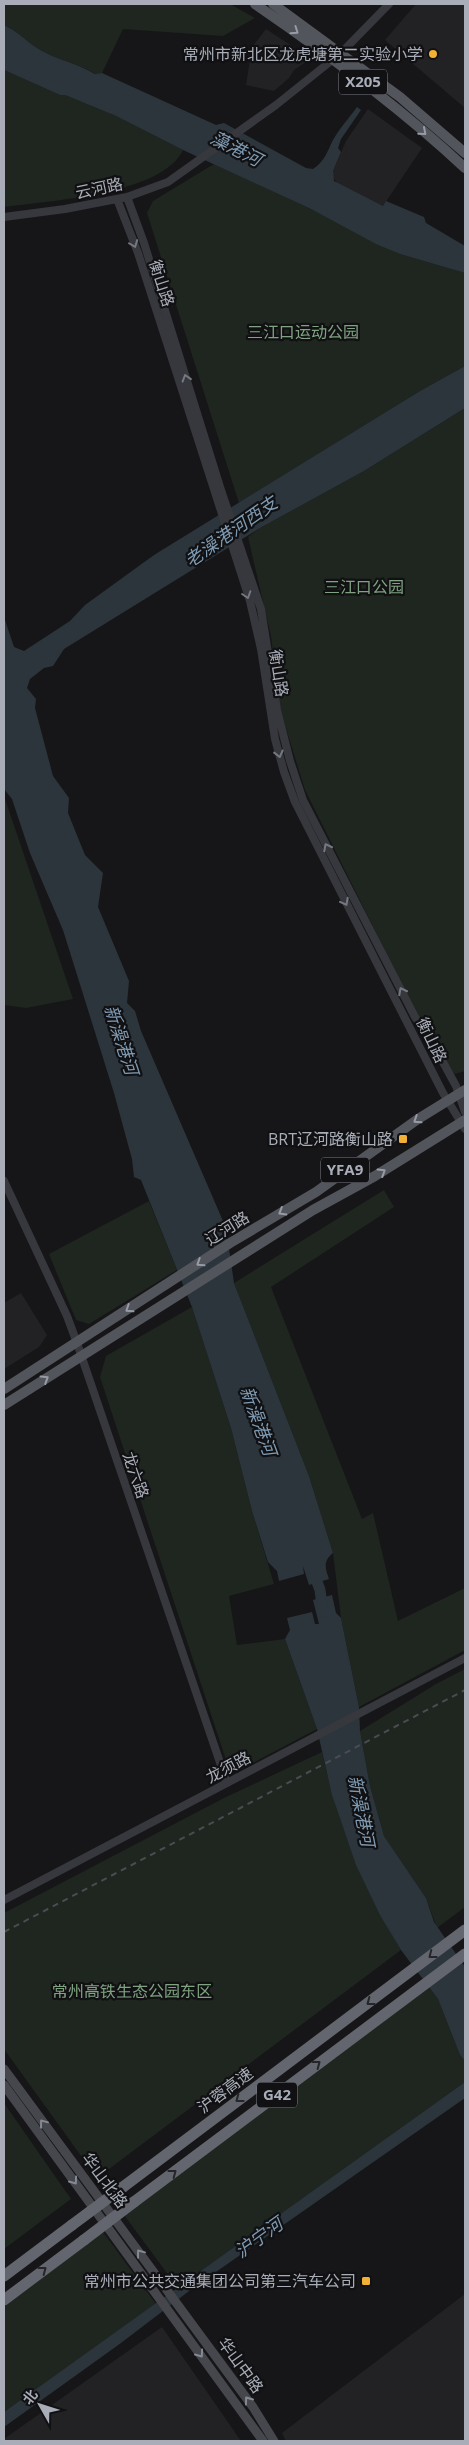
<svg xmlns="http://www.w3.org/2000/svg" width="469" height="2445" viewBox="0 0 469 2445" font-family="'Open Sans','Noto Sans SC',sans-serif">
<rect width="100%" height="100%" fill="#161618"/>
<path fill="#222225" d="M416,4H465V108L385,40Z
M266,29L298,50L306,62L294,70L289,78L274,91L246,85L252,47Z
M368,109L422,148L383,206L338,185L333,177V171L346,141Z
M21,1293L47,1335L39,1347L4,1369V1303Z
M465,2294V2441H286L282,2433Z
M162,2327L241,2441H4V2439Z"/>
<path fill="#1e261f" d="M4,4H230L255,18L223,36L123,29L102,73L96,74C77,63 54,59 37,48C25,40 17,31 4,25Z
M4,70L60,95H65L116,116L183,150C163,194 48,201 4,207Z
M214,164L311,209L400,254L465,273V366L420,391L239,503L147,213L153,201Z
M465,408V1071L455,1074L451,1070L434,1035L417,1015L305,790L280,709L271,636L248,537L260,528L364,471Z
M4,796L73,999L26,1008L4,1005Z
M384,1190L394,1207L271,1287L362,1519L373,1513L398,1621L465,1588V1650L359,1707L341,1618L333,1553L309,1476L234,1283Z
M149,1201L177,1270L89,1324L76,1320L49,1254Z
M192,1307L231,1428L252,1511L274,1584L229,1596L237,1645L285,1639L317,1729L241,1769L228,1766L100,1377L106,1356Z
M465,1669V1907L437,1928L426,1898L384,1836L370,1786L360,1731L436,1684Z
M322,1752C337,1822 364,1888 401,1950L97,2178L4,2049V1913L224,1798Z
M429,1987L438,1999L460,2055L465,2061V2082L178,2288L124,2215Z
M4,2103L71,2199L4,2249Z
M103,2232L156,2304L4,2412V2307Z"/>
<path fill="#2c353c" d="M4,25C17,31 25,40 37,48C54,59 77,63 95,74L102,73L216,125L224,123L306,168L313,169C325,161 327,152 333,140C339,129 349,118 357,107L361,110L341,139L338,148L341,152L333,171L334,181L383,206L386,201L424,217L426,223L465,246V273L400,254L376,244L311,209L183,150L116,116L65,95H60L4,70Z
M465,366V408L364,471L260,528L64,649L53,666L44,668L30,679L27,688L36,699L35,708L53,776L69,798L68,813L85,855L103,873L98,907L129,981L127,1003L135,1011L141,1031L226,1228L234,1283L309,1476L333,1553C323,1561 325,1568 329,1579L309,1585L303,1566L304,1574L279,1581L277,1571L268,1562L252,1511L231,1428L192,1307L141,1180L134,1177L132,1159L114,1093L63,930L30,853L12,799L4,789V617L14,647L24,651L70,621L85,605L154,555L420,391Z
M332,1595L336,1613L341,1618L359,1707L360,1731L370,1786L384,1836L426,1898L434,1922L465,1967V2061L460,2055L438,1999L401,1950L380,1915L356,1865L332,1795L317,1729L285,1639L290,1630L287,1618L312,1612L315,1624H319L313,1600Z
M465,2082V2098L193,2288L121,2343L4,2427V2412Z"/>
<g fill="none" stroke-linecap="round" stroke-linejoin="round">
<path stroke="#2c353c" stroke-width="11" d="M312,1568L320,1590L323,1613"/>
<path stroke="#37383d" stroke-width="8" d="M127,197L144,243L220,487L261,609L277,710L290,761L303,800L415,1017L431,1040L456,1086L465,1112
M117,199L138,253L250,601L261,649L275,739L284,772L295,802L443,1093L465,1129
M4,217L65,209L127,197L168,182L276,105L341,53L389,4
M4,1181L67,1316L77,1343L227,1783
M4,1900L465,1658"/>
<path stroke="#45474d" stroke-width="9" d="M4,2069L253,2407L274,2441
M4,2085L263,2441"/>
<path stroke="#53555c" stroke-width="10" d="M255,4C328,54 400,107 465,168
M273,4L400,97L465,153
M4,1389L230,1243L316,1192L418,1119L465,1090
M4,1405L313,1210L375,1176L465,1120"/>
<path stroke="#63666e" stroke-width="11" d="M123,2187L465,1930
M134,2202L465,1954
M4,2276L72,2225
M4,2300L84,2240"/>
<path stroke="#4a4c52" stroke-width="2" stroke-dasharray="6 5" stroke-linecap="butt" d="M4,1932L465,1690"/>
<path stroke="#63666e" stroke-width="11" d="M72,2225L123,2187
M84,2240L134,2202"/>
</g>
<defs><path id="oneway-chevron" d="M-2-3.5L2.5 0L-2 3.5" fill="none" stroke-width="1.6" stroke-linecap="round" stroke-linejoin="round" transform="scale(1.25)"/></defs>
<g stroke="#979ba6">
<use href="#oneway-chevron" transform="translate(295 31) rotate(35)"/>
<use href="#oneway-chevron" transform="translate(423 132) rotate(41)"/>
<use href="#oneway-chevron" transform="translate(417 1120) rotate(147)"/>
<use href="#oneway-chevron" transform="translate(382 1172) rotate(-32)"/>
<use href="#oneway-chevron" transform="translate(282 1212) rotate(149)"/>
<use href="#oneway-chevron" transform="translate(200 1263) rotate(147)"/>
<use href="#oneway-chevron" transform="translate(129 1309) rotate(147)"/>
<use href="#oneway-chevron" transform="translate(45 1379) rotate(-32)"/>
</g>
<g stroke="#757881">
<use href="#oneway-chevron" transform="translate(134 244) rotate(69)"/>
<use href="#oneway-chevron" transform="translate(186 378) rotate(-107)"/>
<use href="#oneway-chevron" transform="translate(247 595) rotate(72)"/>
<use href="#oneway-chevron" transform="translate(279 754) rotate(76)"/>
<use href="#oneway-chevron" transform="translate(327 847) rotate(-117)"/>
<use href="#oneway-chevron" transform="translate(345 902) rotate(62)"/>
<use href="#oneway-chevron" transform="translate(402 991) rotate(-117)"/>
</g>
<g stroke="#26262a">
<use href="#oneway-chevron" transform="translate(432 1955) rotate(142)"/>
<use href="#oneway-chevron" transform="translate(370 2002) rotate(143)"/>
<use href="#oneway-chevron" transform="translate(317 2064) rotate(-37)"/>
<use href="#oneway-chevron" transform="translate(239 2099) rotate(143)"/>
<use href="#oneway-chevron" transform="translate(173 2173) rotate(-37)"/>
<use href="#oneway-chevron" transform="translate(43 2270) rotate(-37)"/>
</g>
<g stroke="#858993">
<use href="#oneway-chevron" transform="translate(43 2123) rotate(-127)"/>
<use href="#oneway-chevron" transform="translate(74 2181) rotate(54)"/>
<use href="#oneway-chevron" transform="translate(140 2253) rotate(-127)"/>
<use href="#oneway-chevron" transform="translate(200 2354) rotate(54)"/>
<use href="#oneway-chevron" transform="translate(248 2400) rotate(-126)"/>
</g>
<g fill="#f2b134" stroke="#111113" stroke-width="2">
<circle cx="433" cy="54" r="5"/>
<rect x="398" y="1134" width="10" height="10" rx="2.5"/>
<rect x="361" y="2276" width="10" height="10" rx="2.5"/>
</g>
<g text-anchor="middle" stroke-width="4.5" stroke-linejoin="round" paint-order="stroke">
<g fill="#111113" stroke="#7b7e86" stroke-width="1">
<rect x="339" y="69.5" width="48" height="25" rx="4"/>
<rect x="321" y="1157.5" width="48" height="25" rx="4"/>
<rect x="257" y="2082.5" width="40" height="25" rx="4"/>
</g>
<g font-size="15" font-weight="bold" fill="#a8adb8">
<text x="363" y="87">X205</text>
<text x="345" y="1175">YFA9</text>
<text x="277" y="2100">G42</text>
</g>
<g font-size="16" fill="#a8adb8" stroke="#111113" text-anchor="end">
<text x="423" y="60">常州市新北区龙虎塘第二实验小学</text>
<text x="393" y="1145">BRT辽河路衡山路</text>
<text x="356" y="2287">常州市公共交通集团公司第三汽车公司</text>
</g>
<g font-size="16" fill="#a8adb8" stroke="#111113">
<text transform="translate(99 188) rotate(-12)" y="6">云河路</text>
<text transform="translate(162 283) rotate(72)" y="6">衡山路</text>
<text transform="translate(279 673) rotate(81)" y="6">衡山路</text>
<text transform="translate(432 1040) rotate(64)" y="6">衡山路</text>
<text transform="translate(227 1228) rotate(-32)" y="6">辽河路</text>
<text transform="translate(136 1475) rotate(71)" y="6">龙六路</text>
<text transform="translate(228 1767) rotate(-28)" y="6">龙须路</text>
<text transform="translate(225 2090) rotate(-37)" y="6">沪蓉高速</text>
<text transform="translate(105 2180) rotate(53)" y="6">华山北路</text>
<text transform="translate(241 2365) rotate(54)" y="6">华山中路</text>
</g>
<g font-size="16" fill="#7fa381" stroke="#111113">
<text x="303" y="338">三江口运动公园</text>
<text x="364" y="593">三江口公园</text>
<text x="132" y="1997">常州高铁生态公园东区</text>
</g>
<g font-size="18" font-style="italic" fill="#7f9bb3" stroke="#111113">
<text transform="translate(236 149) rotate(27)" y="6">藻港河</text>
<text transform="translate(231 532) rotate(-35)" y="6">老澡港河西支</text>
<text transform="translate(121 1040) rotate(72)" y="6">新澡港河</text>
<text transform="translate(258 1421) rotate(70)" y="6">新澡港河</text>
<text transform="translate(361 1811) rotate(79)" y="6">新澡港河</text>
<text transform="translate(259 2238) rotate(-36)" y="6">沪宁河</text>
</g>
</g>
<rect width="469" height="2445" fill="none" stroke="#a8adb8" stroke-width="10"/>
<g transform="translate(40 2405) rotate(309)" stroke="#111113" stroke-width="4" paint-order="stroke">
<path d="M0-4L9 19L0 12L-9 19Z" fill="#a8adb8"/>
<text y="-8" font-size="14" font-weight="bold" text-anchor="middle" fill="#a8adb8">北</text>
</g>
</svg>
